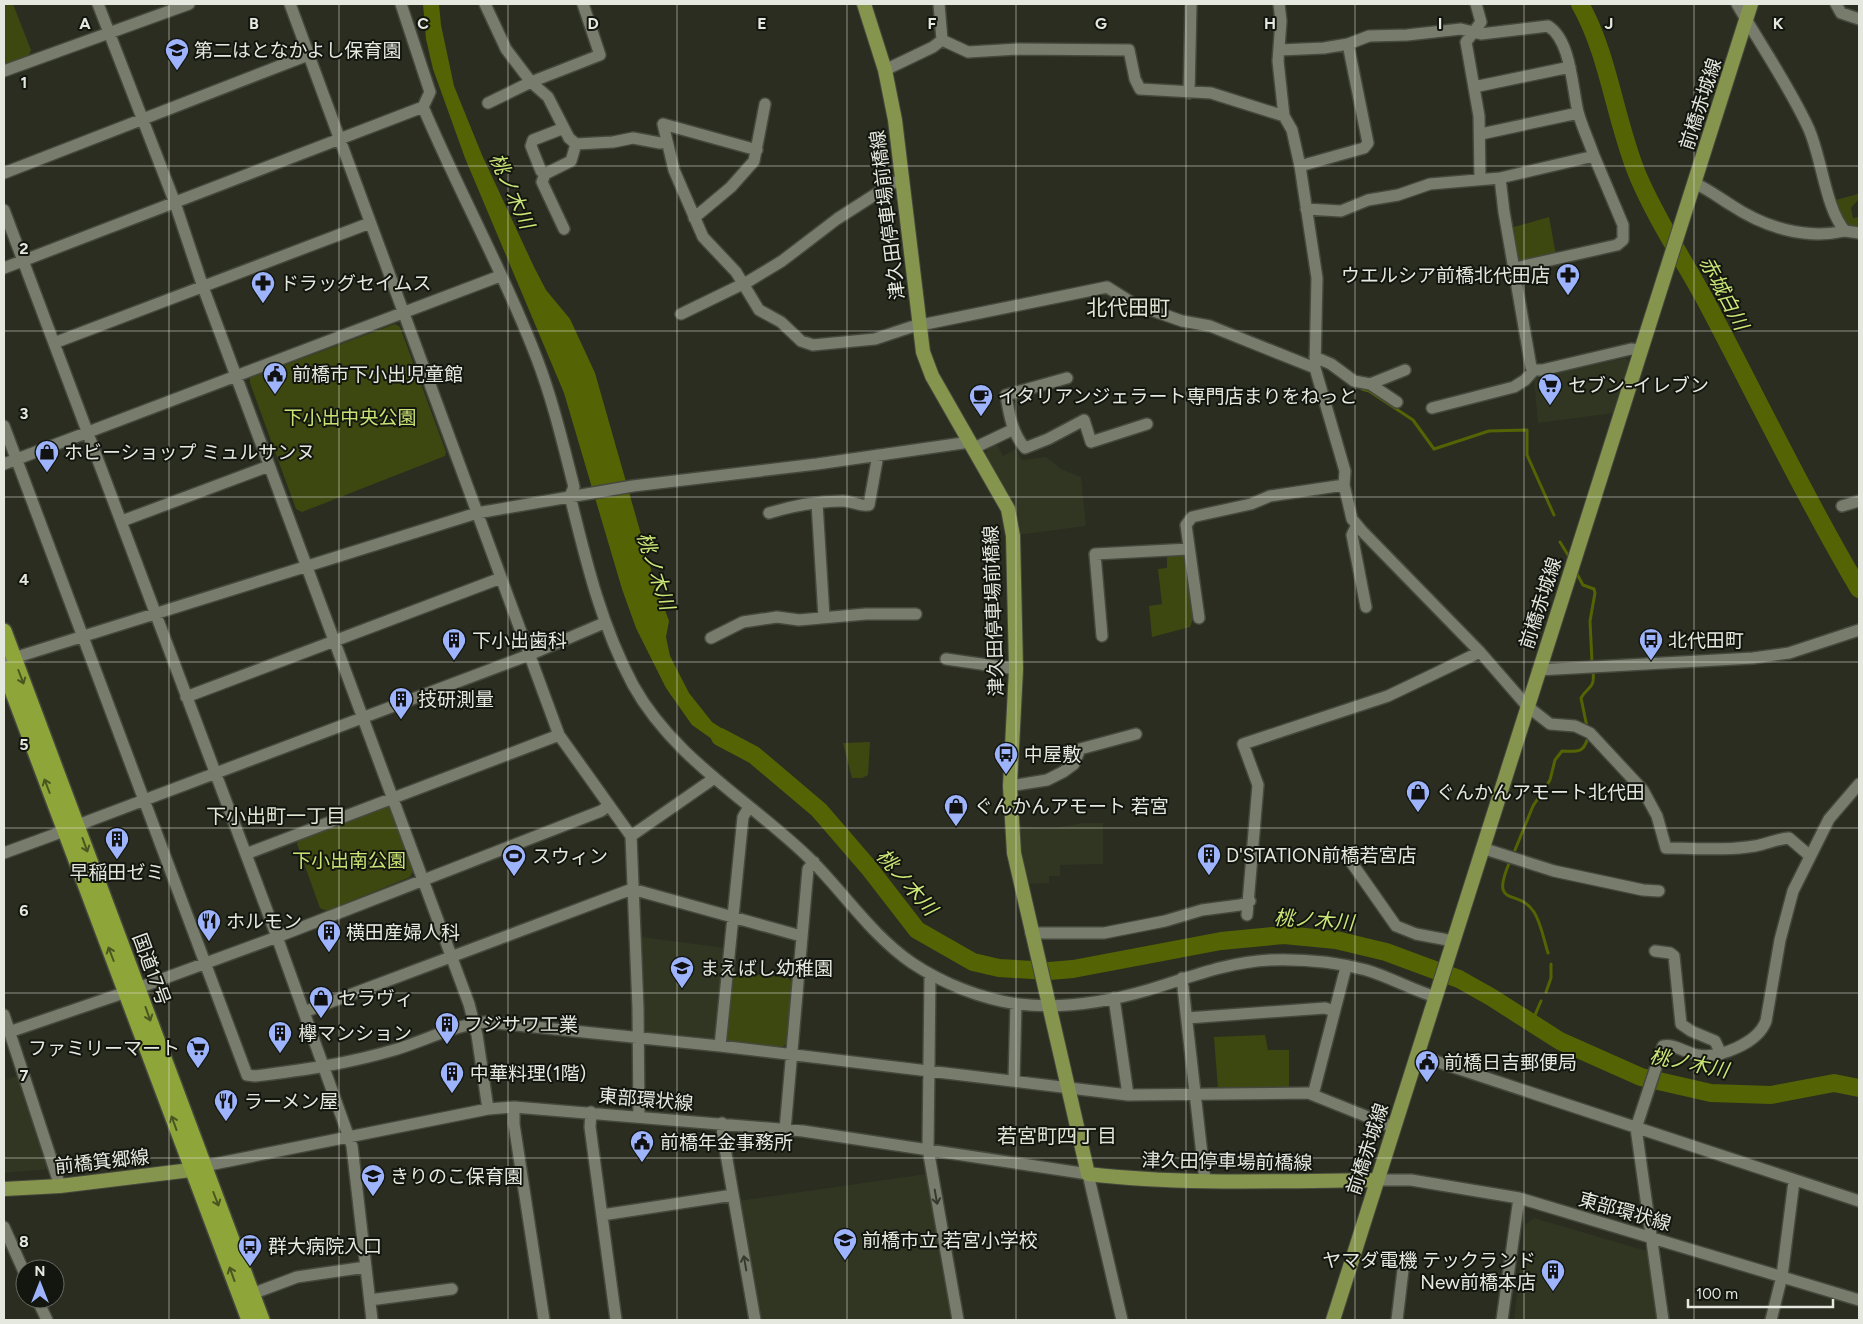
<svg xmlns="http://www.w3.org/2000/svg" width="1863" height="1324" viewBox="0 0 1863 1324" font-family="Figtree,'Noto Sans JP',sans-serif">
<rect width="100%" height="100%" fill="#2a2d20"/>
<path fill="#303622" d="M1626,358L1629,362L1614,413L1538,423L1534,380L1536,378Z
M997,444L1003,456L1016,449L1022,460L1046,457L1061,469L1081,477L1086,526L1018,535L985,456L988,448Z
M1083,823H1103V864L1060,865V876H1049V883L1025,884L1016,826L1054,828Z
M641,937L727,948L717,1038L712,1041L650,1034L645,1030Z
M18,1076L50,1169L4,1173V1080Z
M926,1174L952,1320H759L738,1201Z
M1534,1218L1647,1251L1658,1320H1514L1525,1225Z"/>
<path fill="#3d4810" d="M4,4H13L31,50L29,55L4,65Z
M1858,194V200L1851,208L1853,218L1859,217V230L1846,226L1832,201Z
M1549,217L1556,255L1520,261L1517,258L1514,227Z
M395,324L400,327L446,452L445,456L302,512L296,509L250,383V378Z
M1187,555L1194,616L1190,627L1152,637L1149,606L1162,604L1158,569L1167,568V556Z
M870,742L868,775L862,778H852L843,743Z
M385,806L390,808L413,871L410,877L327,911L320,908L297,844L299,838Z
M734,972L788,978L792,982L786,1044L781,1048L727,1042L724,1037L730,976Z
M1265,1035L1268,1050H1289V1088L1218,1089L1214,1037Z"/>
<path fill="#546404" d="M423,4H439L441,25L454,86L482,155L534,267L546,290L570,319L595,373L654,580L669,621L666,637L670,656L689,693L712,722L758,752L719,744L692,725L666,688L636,628L622,589L564,393L465,158L433,69L426,39Z"/>
<g fill="none" stroke-linecap="round" stroke-linejoin="round">
<path stroke="#546404" stroke-width="3" d="M1362,389L1369,391L1413,420L1434,449L1489,431L1527,430V455L1554,515
M1560,542L1568,555
M1577,574L1583,585L1594,589L1595,593L1590,621L1592,662
M1587,727L1581,698C1588,686 1595,689 1593,672
M1515,850L1533,806L1550,780L1555,760L1562,751C1575,751 1583,754 1587,740
M1510,861C1489,910 1518,887 1534,912C1541,923 1544,940 1548,953
M1546,992L1551,978V964
M1532,1022L1541,1001"/>
<path stroke="#546404" stroke-width="18" d="M1580,4C1609,55 1615,121 1638,176C1657,221 1685,262 1708,305C1758,400 1805,497 1859,589
M720,737L754,755L819,810L869,868L917,930L973,962L999,968L1049,971L1073,969L1221,941L1284,935L1336,940L1386,952L1459,979L1491,997L1560,1041L1641,1077L1711,1093L1771,1095L1834,1083L1859,1088"/>
<g stroke="#45483c" stroke-width="14">
<path id="minor" d="M98,4L175,203L203,287L469,1004L477,1035L488,1109
M290,4L559,735L631,836L638,1008L639,1116
M401,4L430,92L423,107C459,192 504,273 537,359C553,401 563,444 574,487L570,496C586,561 601,625 633,685C674,759 749,800 808,857C843,891 871,935 912,963C942,983 981,999 1018,1004C1060,1009 1107,1002 1148,990C1188,978 1227,962 1270,960C1301,959 1336,962 1366,970C1390,977 1412,990 1436,997
M485,4L506,49L531,82L548,97L569,138L576,144L613,142L633,138L660,143L666,142
M939,4L942,40L968,52L1019,49L1129,50L1135,79L1140,89L1211,93L1284,116
M1279,4L1281,21L1278,61L1284,116L1292,130L1300,166L1317,278L1315,368L1345,471L1344,485L1352,519L1362,531L1480,652L1527,706L1550,724L1575,726L1590,733L1643,790L1657,816L1666,848C1696,848 1726,851 1755,846C1767,844 1776,839 1789,838L1810,856
M1476,4L1481,22L1466,42L1479,116L1480,179
M1737,4C1760,44 1788,84 1808,127C1822,157 1825,208 1845,231L1859,233
M1836,4L1841,13L1859,19
M1280,50L1324,48L1348,44L1369,36L1407,35L1461,29L1481,34L1548,26C1571,40 1572,87 1578,112C1582,127 1589,141 1594,156
M885,70L933,47L942,40
M4,71L189,4
M1474,87L1570,67
M1189,93L1191,4
M488,103L531,82L600,55L583,4
M1481,134L1578,113
M757,150L663,124L674,170L703,237L736,272L759,310L781,322L801,341L813,345L875,339L911,327L1107,287L1134,304L1182,321L1210,326L1315,368
M1300,166L1364,148L1368,143L1348,44
M4,173L308,55
M545,174L541,171L531,146L533,140L564,128
M1500,178L1504,212L1531,367L1534,370H1542L1631,349L1641,350
M1694,183C1708,189 1718,197 1731,205C1764,227 1805,240 1845,231
M1306,209L1341,211L1368,200L1398,195L1430,184L1500,178L1594,156L1623,225V240L1617,245L1515,268
M4,210L277,937L352,1146L372,1320
M694,218L731,187L754,161L765,104
M564,229L542,182L545,174L571,161L576,144
M4,268L423,107
M681,314L749,281L782,261L837,219L893,183L903,179
M54,343L370,223
M1315,357L1331,364L1354,381L1370,384L1405,370
M1067,378L1006,395C1009,414 1012,433 1025,448L1048,439L1084,420L1091,442L1147,424
M1370,384L1397,402
M1432,408L1514,387L1525,380L1534,370
M4,426L247,1075L255,1076C304,1070 346,1064 394,1050C424,1041 454,1025 486,1022L720,1046L1128,1095L1308,1093L1393,1127
M974,448L1014,429
M4,464L500,276
M817,503L824,617
M1842,506L1859,501
M769,513C792,506 818,501 843,501C852,501 861,507 869,505L878,455
M122,521L269,466
M1357,525L1352,535L1366,607
M1199,618L1186,525L1192,517L1251,504L1270,496L1344,485
M1102,636L1095,554L1189,549
M711,638L743,622L777,617L799,620L866,614H916
M946,659L1016,669
M4,661L477,513L633,486L817,464L970,442
M1538,670L1753,658L1789,653L1859,630
M186,697L501,578
M1010,786L1047,780L1063,772L1074,764L1080,749L1136,734
M78,825L529,655L604,623
M631,836L713,779
M1482,848L1554,871L1643,890L1659,891
M4,853L64,831
M246,854L559,735
M1349,859L1396,926L1416,934L1453,941
M1247,915L1258,785L1243,744L1388,696L1480,652
M1031,933H1104L1165,921L1202,910L1240,905L1250,901
M1655,951L1670,953L1674,956L1681,1024L1691,1031L1715,1041L1721,1054
M930,975L928,1149L958,1320
M1182,978L1205,1181
M1114,998L1128,1095
M304,1012L632,889L801,936
M4,1015L60,1186
M1187,1018L1325,1008L1334,1011
M9,1032L138,988L277,937L601,811L608,806
M720,1046L743,817L749,807
M1417,1055L1859,1201
M1014,1080L1016,1004
M1313,1095L1346,967
M514,1107V1124L544,1320
M591,1112L590,1127L616,1320
M722,1123L723,1137L755,1320
M785,1130L808,869L814,862
M204,1166L488,1109L514,1107L803,1131L1088,1174L1122,1320
M1376,1180H1411L1519,1198L1859,1300
M602,1215L733,1195
M4,1227L25,1274
M252,1294L297,1277L366,1267
M37,1299L47,1320
M370,1300L452,1289
M1397,1320L1403,1270
M1502,1320L1519,1198
M1663,1320L1636,1128L1662,1049L1663,1046C1673,1043 1686,1053 1697,1055C1719,1059 1758,1043 1766,1021L1780,940L1793,891L1829,819L1859,784
M1771,1320L1782,1276L1794,1181"/>
</g>
<g stroke="#45483c" stroke-width="16">
<path id="major" d="M864,4L885,70L895,120L923,352L932,376L1008,509L1013,536L1016,669L1010,786L1014,853L1088,1174C1183,1185 1280,1181 1376,1180
M4,1189L60,1186L191,1170L203,1166
M1333,1320L1751,4"/>
</g>
<g stroke="#45483c" stroke-width="18">
<path id="highway" d="M4,631L262,1320
M4,669L249,1320"/>
</g>
<use href="#minor" stroke="#787c6d" stroke-width="11"/>
<use href="#major" stroke="#85954e" stroke-width="14"/>
<use href="#highway" stroke="#8ea539" stroke-width="15"/>
</g>
<defs><path id="oneway-shaft" d="M-6 0H5M1.5-3L5.5 0L1.5 3" fill="none" stroke-width="1.6" stroke-linecap="round" stroke-linejoin="round" transform="scale(1.25)"/></defs>
<g stroke="#4a5622">
<use href="#oneway-shaft" transform="translate(21 677) rotate(69)"/>
<use href="#oneway-shaft" transform="translate(47 786) rotate(-111)"/>
<use href="#oneway-shaft" transform="translate(85 845) rotate(70)"/>
<use href="#oneway-shaft" transform="translate(111 954) rotate(-111)"/>
<use href="#oneway-shaft" transform="translate(148 1014) rotate(70)"/>
<use href="#oneway-shaft" transform="translate(174 1123) rotate(-110)"/>
<use href="#oneway-shaft" transform="translate(216 1199) rotate(69)"/>
<use href="#oneway-shaft" transform="translate(232 1274) rotate(-110)"/>
</g>
<g stroke="#363930">
<use href="#oneway-shaft" transform="translate(936 1197) rotate(80)"/>
<use href="#oneway-shaft" transform="translate(745 1263) rotate(-100)"/>
</g>
<path fill="none" stroke="#e5e8df" stroke-width="1" stroke-opacity="0.55" d="M169,4V1320M339,4V1320M508,4V1320M677,4V1320M847,4V1320M1016,4V1320M1186,4V1320M1355,4V1320M1524,4V1320M1694,4V1320M4,166H1859M4,331H1859M4,497H1859M4,662H1859M4,828H1859M4,993H1859M4,1158H1859"/>
<defs>
<g id="school-pin" transform="scale(1.25)"><path d="M0 17L-7.5 6A9.5 9.5 0 1 1 7.5 6Z" fill="#9db4fd" stroke="#13150f"/><path d="M0-5L7-2L0 1L-7-2ZM-4 1L0 2.5L4 1V4Q0 6-4 4Z" fill="#111"/></g>
<g id="pharmacy-pin" transform="scale(1.25)"><path d="M0 17L-7.5 6A9.5 9.5 0 1 1 7.5 6Z" fill="#9db4fd" stroke="#13150f"/><path d="M-2-6h4v4h4v4h-4v4h-4v-4h-4v-4h4Z" fill="#111"/></g>
<g id="civic-pin" transform="scale(1.25)"><path d="M0 17L-7.5 6A9.5 9.5 0 1 1 7.5 6Z" fill="#9db4fd" stroke="#13150f"/><path d="M-.6-6.5H3V-4.5H.6V-3L4-1V1h2V6H-6V1h2V-1L-.6-3ZM-1.2 2.5V6h2.4V2.5Z" fill="#111"/></g>
<g id="supermarket-pin" transform="scale(1.25)"><path d="M0 17L-7.5 6A9.5 9.5 0 1 1 7.5 6Z" fill="#9db4fd" stroke="#13150f"/><path d="M-6-5.5h2.5l.6 2H6L4.5 2H-2.5L-4.4-4H-6ZM-1.5 3.2a1.3 1.3 0 1 0 .1 0ZM3 3.2a1.3 1.3 0 1 0 .1 0Z" fill="#111"/></g>
<g id="cafe-pin" transform="scale(1.25)"><path d="M0 17L-7.5 6A9.5 9.5 0 1 1 7.5 6Z" fill="#9db4fd" stroke="#13150f"/><path d="M-5.5-4.5H6V0H3Q3 3.5 0 3.5H-2.5Q-5.5 3.5-5.5 0ZM3-3.2v2h1.7v-2ZM-6 4.5H4V6H-6Z" fill="#111"/></g>
<g id="shop-pin" transform="scale(1.25)"><path d="M0 17L-7.5 6A9.5 9.5 0 1 1 7.5 6Z" fill="#9db4fd" stroke="#13150f"/><path d="M-5-2.5h2.3a2.7 3.5 0 0 1 5.4 0H5L5.5 6h-11ZM-1.5-2.5h3a1.5 2.3 0 0 0-3 0Z" fill="#111"/></g>
<g id="building-pin" transform="scale(1.25)"><path d="M0 17L-7.5 6A9.5 9.5 0 1 1 7.5 6Z" fill="#9db4fd" stroke="#13150f"/><path d="M-4-6H4V6H1V3H-1V6H-4ZM-2.5-4.3h1.7v1.8h-1.7ZM.8-4.3h1.7v1.8H.8ZM-2.5-1h1.7V.8h-1.7ZM.8-1h1.7V.8H.8Z" fill="#111"/></g>
<g id="bus-pin" transform="scale(1.25)"><path d="M0 17L-7.5 6A9.5 9.5 0 1 1 7.5 6Z" fill="#9db4fd" stroke="#13150f"/><path d="M-5-6H5V4H4V6H2V4H-2V6H-4V4H-5ZM-3.5-4V0h7V-4ZM-3.5 1.2v1.5H-2V1.2ZM2 1.2v1.5H3.5V1.2Z" fill="#111"/></g>
<g id="stadium-pin" transform="scale(1.25)"><path d="M0 17L-7.5 6A9.5 9.5 0 1 1 7.5 6Z" fill="#9db4fd" stroke="#13150f"/><path d="M0-5a6.5 5 0 1 0 0 10a6.5 5 0 1 0 0-10ZM-3.5-1.8h7v3.6h-7Z" fill="#111"/></g>
<g id="restaurant-pin" transform="scale(1.25)"><path d="M0 17L-7.5 6A9.5 9.5 0 1 1 7.5 6Z" fill="#9db4fd" stroke="#13150f"/><path d="M-5-6h1v4h1v-4h1v4h1v-4h1v5L-1.5 .5V6h-2V.5L-5-1ZM5-6V6H3V1.5H1.5Q1.5-4 5-6Z" fill="#111"/></g>
</defs>
<g fill-rule="evenodd">
<use href="#school-pin" x="177" y="50"/>
<use href="#pharmacy-pin" x="1568" y="275"/>
<use href="#pharmacy-pin" x="263" y="283"/>
<use href="#civic-pin" x="275" y="374"/>
<use href="#supermarket-pin" x="1550" y="385"/>
<use href="#cafe-pin" x="981" y="396"/>
<use href="#shop-pin" x="47" y="452"/>
<use href="#building-pin" x="454" y="640"/>
<use href="#bus-pin" x="1651" y="640"/>
<use href="#building-pin" x="401" y="699"/>
<use href="#bus-pin" x="1006" y="754"/>
<use href="#shop-pin" x="1418" y="792"/>
<use href="#shop-pin" x="956" y="806"/>
<use href="#building-pin" x="117" y="839"/>
<use href="#building-pin" x="1209" y="855"/>
<use href="#stadium-pin" x="514" y="856"/>
<use href="#restaurant-pin" x="209" y="921"/>
<use href="#building-pin" x="329" y="932"/>
<use href="#school-pin" x="682" y="968"/>
<use href="#shop-pin" x="321" y="998"/>
<use href="#building-pin" x="447" y="1024"/>
<use href="#building-pin" x="280" y="1033"/>
<use href="#supermarket-pin" x="198" y="1048"/>
<use href="#civic-pin" x="1427" y="1062"/>
<use href="#building-pin" x="452" y="1073"/>
<use href="#restaurant-pin" x="226" y="1101"/>
<use href="#civic-pin" x="642" y="1142"/>
<use href="#school-pin" x="373" y="1176"/>
<use href="#school-pin" x="845" y="1240"/>
<use href="#bus-pin" x="250" y="1246"/>
<use href="#building-pin" x="1553" y="1271"/>
</g>
<g text-anchor="middle" stroke-width="4" stroke-linejoin="round" paint-order="stroke">
<g font-size="19" fill="#e5e8df" stroke="#13150f" text-anchor="start">
<text x="194" y="57">第二はとなかよし保育園</text>
<text x="1550" y="282" text-anchor="end">ウエルシア前橋北代田店</text>
<text x="280" y="290">ドラッグセイムス</text>
<text x="292" y="381">前橋市下小出児童館</text>
<text x="1568" y="392">セブン-イレブン</text>
<text x="998" y="403">イタリアンジェラート専門店まりをねっと</text>
<text x="64" y="459">ホビーショップ ミュルサンヌ</text>
<text x="472" y="647">下小出歯科</text>
<text x="1668" y="647">北代田町</text>
<text x="418" y="706">技研測量</text>
<text x="1024" y="761">中屋敷</text>
<text x="1436" y="799">ぐんかんアモート北代田</text>
<text x="974" y="813">ぐんかんアモート 若宮</text>
<text x="1226" y="862">D'STATION前橋若宮店</text>
<text x="532" y="863">スウィン</text>
<text x="117" y="879" text-anchor="middle">早稲田ゼミ</text>
<text x="226" y="928">ホルモン</text>
<text x="346" y="939">横田産婦人科</text>
<text x="700" y="975">まえばし幼稚園</text>
<text x="338" y="1005">セラヴィ</text>
<text x="464" y="1031">フジサワ工業</text>
<text x="298" y="1040">欅マンション</text>
<text x="180" y="1055" text-anchor="end">ファミリーマート</text>
<text x="1444" y="1069">前橋日吉郵便局</text>
<text x="470" y="1080">中華料理(1階)</text>
<text x="244" y="1108">ラーメン屋</text>
<text x="660" y="1149">前橋年金事務所</text>
<text x="390" y="1183">きりのこ保育園</text>
<text x="862" y="1247">前橋市立 若宮小学校</text>
<text x="268" y="1253">群大病院入口</text>
<text x="1536" y="1267" text-anchor="end">ヤマダ電機 テックランド<tspan x="1536" dy="22">New前橋本店</tspan></text>
</g>
<g font-size="19" fill="#e5e8df" stroke="#13150f">
<text transform="translate(1700 104) rotate(-72)" y="7">前橋赤城線</text>
<text transform="translate(887 215) rotate(-97)" y="7">津久田停車場前橋線</text>
<text transform="translate(1540 603) rotate(-72)" y="7">前橋赤城線</text>
<text transform="translate(993 611) rotate(-92)" y="7">津久田停車場前橋線</text>
<text transform="translate(152 969) rotate(70)" y="7">国道17号</text>
<text transform="translate(646 1099) rotate(5)" y="7">東部環状線</text>
<text transform="translate(1367 1149) rotate(-72)" y="7">前橋赤城線</text>
<text transform="translate(102 1161) rotate(-6)" y="7">前橋箕郷線</text>
<text transform="translate(1227 1161) rotate(1)" y="7">津久田停車場前橋線</text>
<text transform="translate(1625 1211) rotate(16)" y="7">東部環状線</text>
</g>
<g font-size="19" fill="#c8e273" stroke="#13150f">
<text x="350" y="424">下小出中央公園</text>
<text x="349" y="867">下小出南公園</text>
</g>
<g font-size="20" font-style="italic" fill="#cce777" stroke="#13150f">
<text transform="translate(512 191) rotate(66)" y="7">桃ノ木川</text>
<text transform="translate(1724 293) rotate(62)" y="7">赤城白川</text>
<text transform="translate(656 571) rotate(72)" y="7">桃ノ木川</text>
<text transform="translate(907 882) rotate(49)" y="7">桃ノ木川</text>
<text transform="translate(1314 920) rotate(4)" y="7">桃ノ木川</text>
<text transform="translate(1689 1063) rotate(11)" y="7">桃ノ木川</text>
</g>
<g font-size="20" fill="#e0e5d4" stroke="#13150f">
<text x="276" y="823">下小出町一丁目</text>
<text x="1057" y="1143">若宮町四丁目</text>
</g>
<g font-size="21" fill="#e0e5d4" stroke="#13150f">
<text x="1128" y="315">北代田町</text>
</g>
</g>
<g font-size="16" text-anchor="middle" font-weight="bold" fill="#e5e8df" stroke="#13150f" stroke-width="4" stroke-linejoin="round" paint-order="stroke">
<text x="85" y="29">A</text>
<text x="254" y="29">B</text>
<text x="423" y="29">C</text>
<text x="593" y="29">D</text>
<text x="762" y="29">E</text>
<text x="932" y="29">F</text>
<text x="1101" y="29">G</text>
<text x="1270" y="29">H</text>
<text x="1440" y="29">I</text>
<text x="1609" y="29">J</text>
<text x="1778" y="29">K</text>
<text x="24" y="88">1</text>
<text x="24" y="254">2</text>
<text x="24" y="419">3</text>
<text x="24" y="585">4</text>
<text x="24" y="750">5</text>
<text x="24" y="916">6</text>
<text x="24" y="1081">7</text>
<text x="24" y="1247">8</text>
</g>
<rect width="1863" height="1324" fill="none" stroke="#e5e8df" stroke-width="10"/>
<g transform="translate(40 1284)"><circle r="24" fill="#13150f" stroke="#676962"/>
<path d="M0-4L9 19L0 12L-9 19Z" fill="#9db4fd"/>
<text y="-8" font-size="14" font-weight="bold" text-anchor="middle" fill="#e5e8df">N</text>
</g>
<path d="M1688 1299v8h145v-8" fill="none" stroke="#e5e8df" stroke-width="2.5"/>
<text x="1696" y="1299" font-size="15" fill="#e5e8df" stroke="#13150f" stroke-width="4" paint-order="stroke">100 m</text>
</svg>
